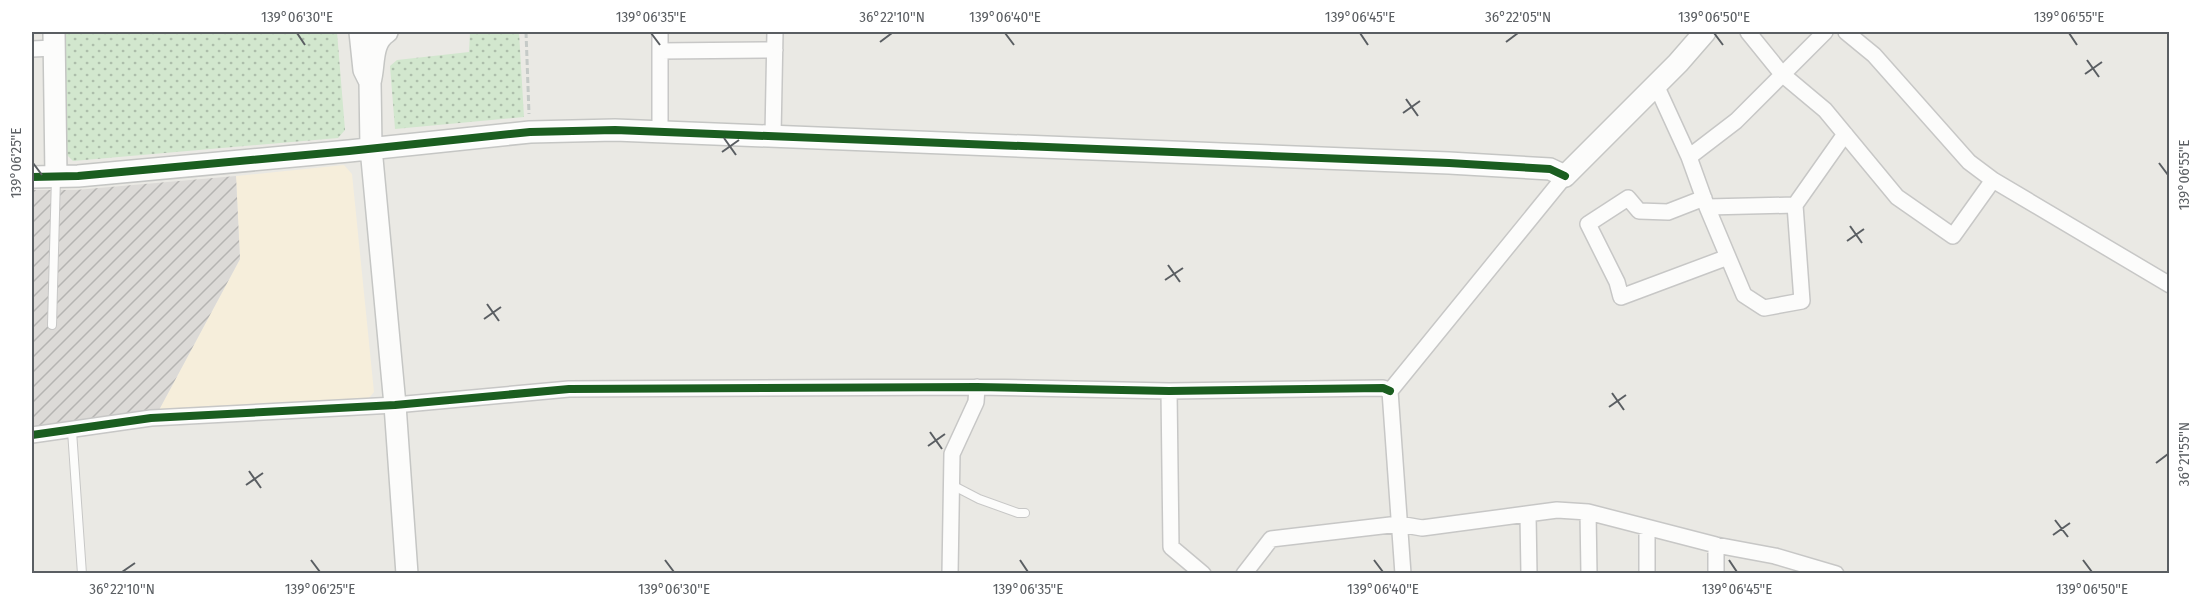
<svg xmlns="http://www.w3.org/2000/svg" width="2201" height="605" viewBox="0 0 2201 605" font-family="'Fira Sans Condensed',sans-serif">
<defs>
<pattern id="industrial-furrows" width="10" height="10" patternUnits="userSpaceOnUse" patternTransform="scale(1.5)"><rect width="10" height="10" fill="#dcdad7"/><path d="M-1 1l2-2M0 10L10 0M9 11l2-2" fill="none" stroke="#b5b4b2"/></pattern>
<pattern id="green-dots" width="8" height="8" patternUnits="userSpaceOnUse" patternTransform="scale(1.5)"><rect width="8" height="8" fill="#d2e7ce"/><path d="M2 2h.1M6 6h.1" fill="none" stroke="#adbeab" stroke-width="1.8" stroke-linecap="round"/></pattern>
</defs>
<rect width="100%" height="100%" fill="#eae9e4"/>
<path fill="#f6eedb" d="M344,165L352,174L374,392L369,398L159,410L240,259L236,176Z"/>
<path fill="url(#industrial-furrows)" d="M236,176L240,259L159,410L32,429V190H76Z"/>
<path fill="url(#green-dots)" d="M64,32H337L345,130L338,138L73,161L66,154Z
M470,32H519L524,117L395,129L390,66L397,60L469,52Z"/>
<g fill="none" stroke-linecap="round" stroke-linejoin="round">
<g stroke="#c7c7c6" stroke-width="10">
<path id="lane" d="M52,325L56,177
M72,431L82,574
M952,485L979,499L1018,513H1025"/>
</g>
<g stroke="#c7c7c6" stroke-width="18">
<path id="street" d="M660,32V131
M1748,32L1782,74L1825,110L1897,197L1953,236L1993,180
M1846,32L1874,55L1969,162L1993,180L2170,285
M32,49L54,48
M660,51L775,50
M1656,85L1689,157L1707,207L1744,295L1764,308L1802,301L1795,205L1845,134
M773,135L775,32
M1689,157L1736,121L1825,32
M1704,198L1668,212L1639,211L1628,198L1588,224L1617,282L1621,297L1728,257
M1707,207L1795,205
M1169,391L1171,547L1203,574
M32,435L151,418L395,405L569,389L977,387L1169,391L1383,388L1390,391
M1588,512L1589,574
M1528,515L1529,574
M1716,545V574
M950,574L952,454L976,402L977,387
M1244,574L1271,539L1399,524L1422,528L1557,510L1588,512L1716,545L1775,556L1836,574
M1403,574L1390,391L1565,176
M1647,574V528"/>
</g>
<g stroke="#c5c6c4" stroke-width="24">
<path id="secondary" d="M54,32L56,176
M360,32L364,70L370,82C375,65 370,43 387,32
M370,82L371,148L395,405L407,574
M32,177L78,176L349,151L530,132L615,130L1449,163L1550,169L1565,176L1678,63L1705,32"/>
</g>
<path stroke="#c5cac7" stroke-width="3" stroke-dasharray="6 3" stroke-linecap="butt" d="M526,32L529,114"/>
<use href="#lane" stroke="#fcfcfb" stroke-width="8"/>
<use href="#street" stroke="#fcfcfb" stroke-width="15"/>
<use href="#secondary" stroke="#fcfcfb" stroke-width="21"/>
<g stroke="#fff" stroke-width="11">
<path id="cycleway" d="M32,177L78,176L349,151L530,132L615,130L1449,163L1550,169L1565,176
M32,435L151,418L395,405L569,389L977,387L1169,391L1383,388L1390,391"/>
</g>
<use href="#cycleway" stroke="#1b5e20" stroke-width="8"/>
</g>
<path fill="none" stroke="#5a5e62" stroke-width="2" d="M297,33L305,45M651,33L660,45M1005,33L1014,45M1360,33L1368,45M1714,33L1723,45M2069,33L2077,45M880,42L892,33M1506,42L1518,33M2087,60L2099,77M2085,74L2102,62M1406,99L1418,116M1403,113L1420,101M724,138L736,155M722,152L739,140M33,163L42,175M2159,163L2168,175M1850,226L1862,243M1847,241L1864,229M1168,265L1180,282M1165,280L1183,268M487,304L499,321M484,319L501,307M1612,393L1624,410M1609,407L1626,395M930,432L942,449M928,446L945,434M2156,463L2168,454M249,471L261,488M246,485L263,473M2055,520L2068,537M2053,535L2070,523M311,560L320,572M665,560L674,572M1020,560L1028,572M1374,560L1383,572M1729,560L1737,572M2083,560L2092,572M122,572L135,563"/>
<rect width="2201" height="605" fill="none" stroke="#ffffff" stroke-width="66"/>
<rect x="33" y="33" width="2135" height="539" fill="none" stroke="#5a5e62" stroke-width="2"/>
<g font-size="15" text-anchor="middle" fill="#5a5e62">
<text x="297" y="22">139°06'30"E</text>
<text x="651" y="22">139°06'35"E</text>
<text x="892" y="22">36°22'10"N</text>
<text x="1005" y="22">139°06'40"E</text>
<text x="1360" y="22">139°06'45"E</text>
<text x="1518" y="22">36°22'05"N</text>
<text x="1714" y="22">139°06'50"E</text>
<text x="2069" y="22">139°06'55"E</text>
<text transform="translate(16 163) rotate(-90)" y="5">139°06'25"E</text>
<text transform="translate(2184 175) rotate(-90)" y="5">139°06'55"E</text>
<text transform="translate(2184 454) rotate(-90)" y="5">36°21'55"N</text>
<text x="122" y="594">36°22'10"N</text>
<text x="320" y="594">139°06'25"E</text>
<text x="674" y="594">139°06'30"E</text>
<text x="1028" y="594">139°06'35"E</text>
<text x="1383" y="594">139°06'40"E</text>
<text x="1737" y="594">139°06'45"E</text>
<text x="2092" y="594">139°06'50"E</text>
</g>
</svg>
